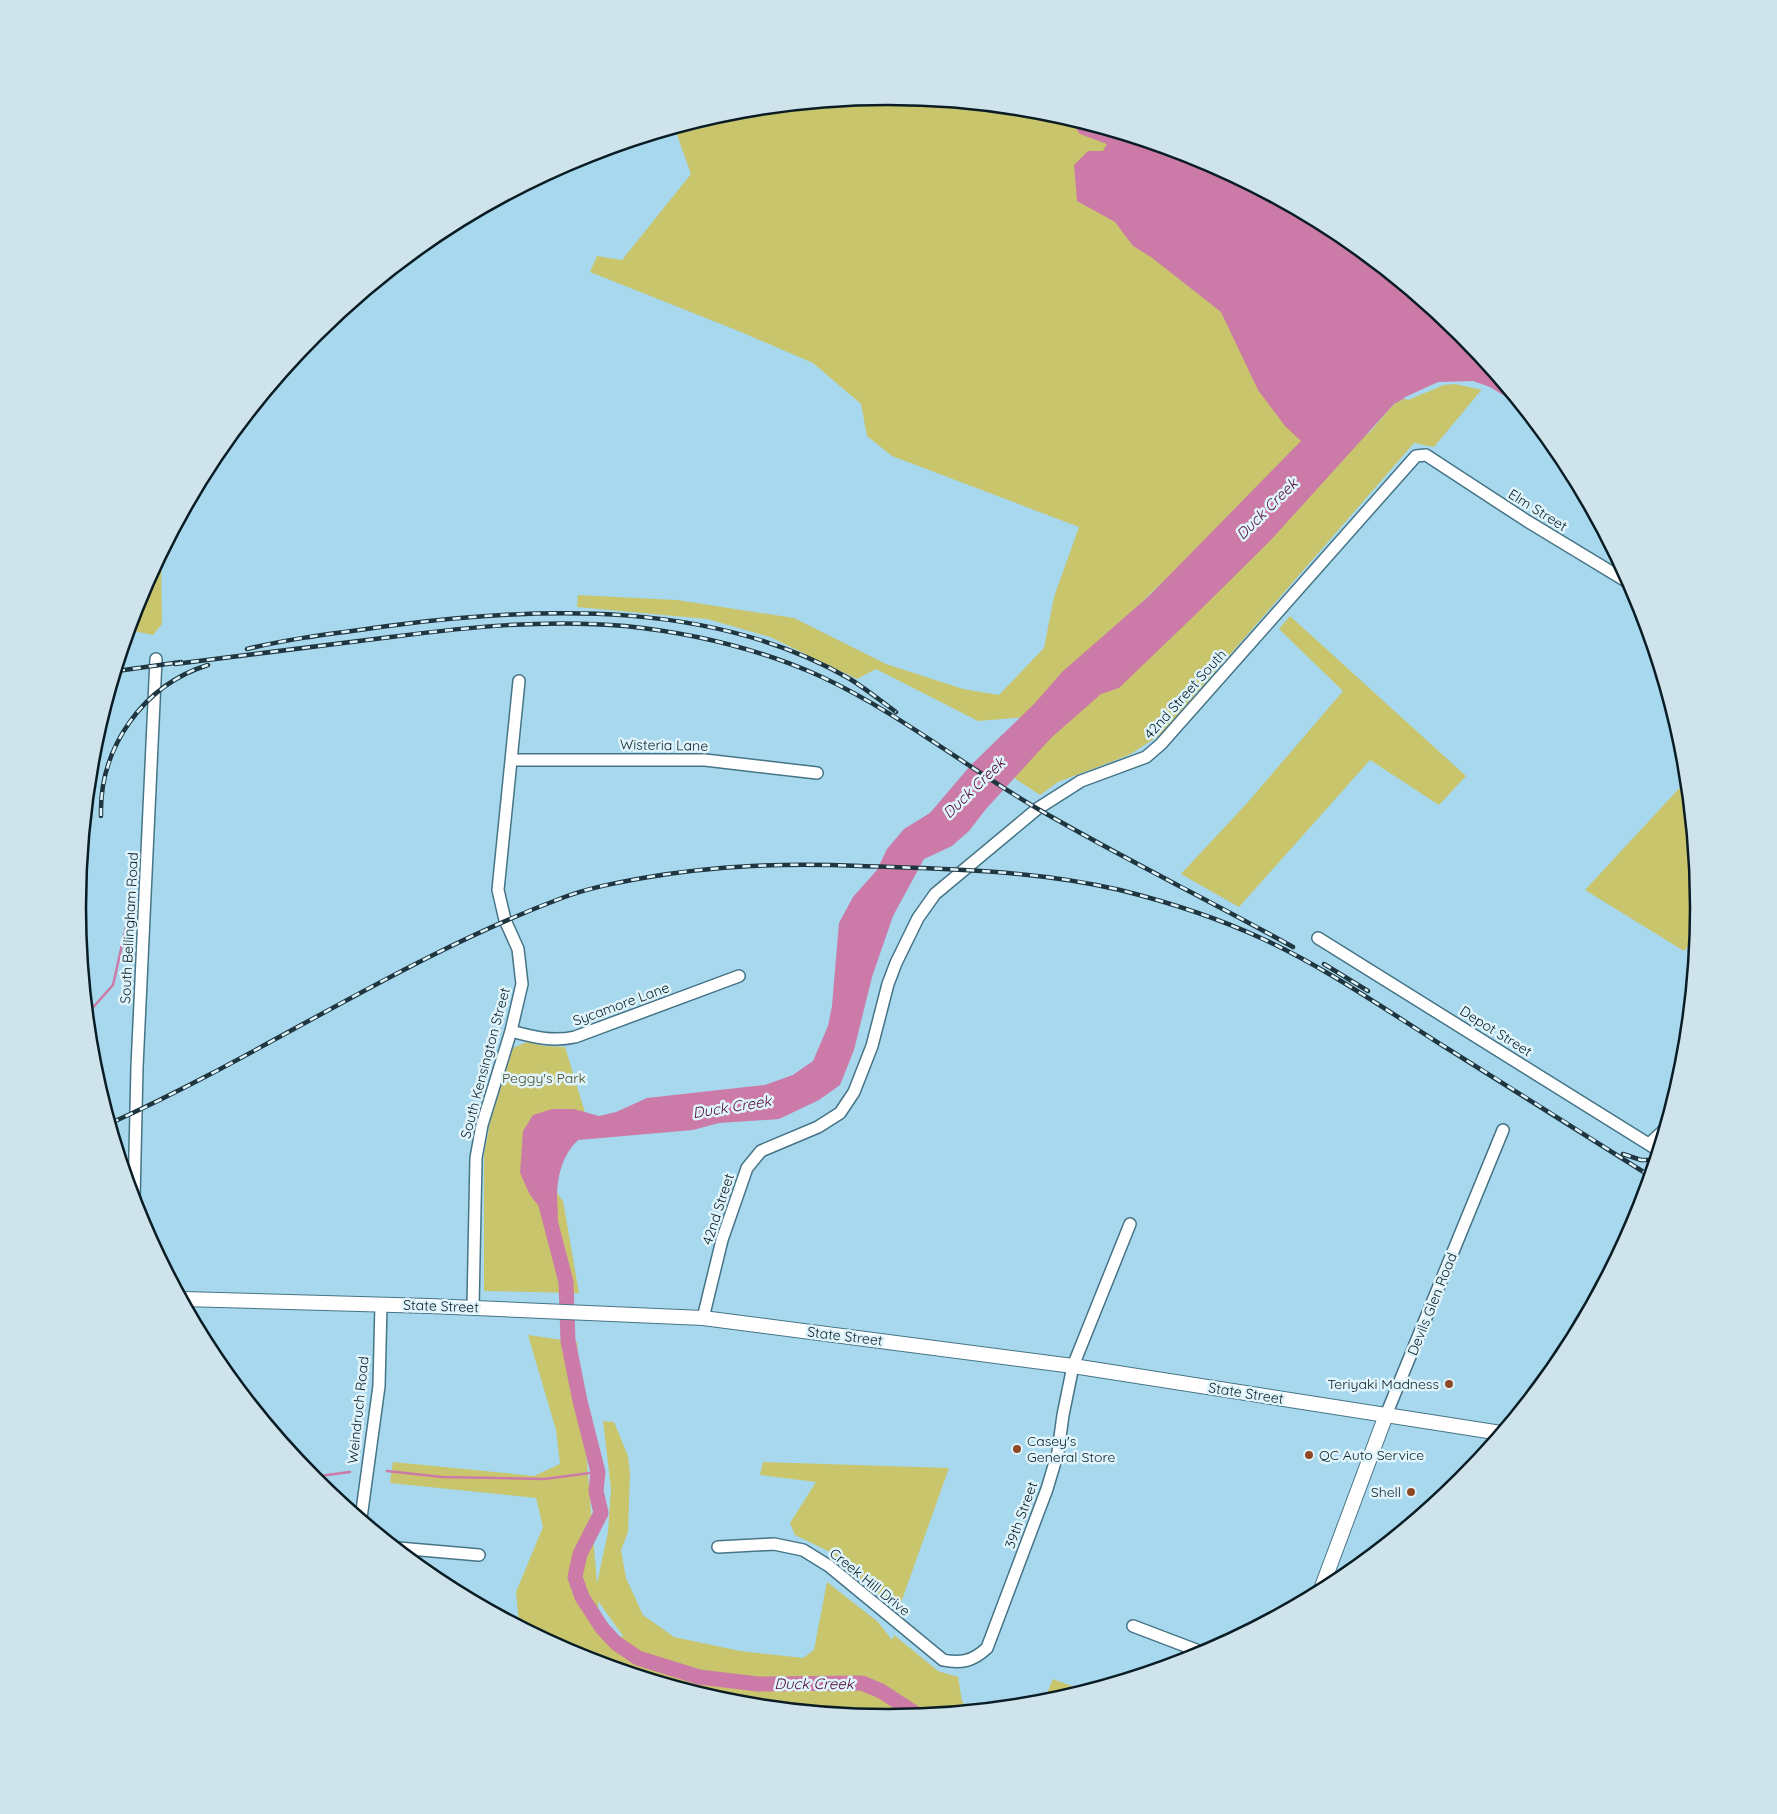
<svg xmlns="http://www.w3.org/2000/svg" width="1777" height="1814" viewBox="0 0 1777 1814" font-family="Quicksand,sans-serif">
<rect width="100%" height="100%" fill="#a7d8ed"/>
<path fill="#c9c56d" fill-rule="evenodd" d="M889,96L1047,112L1130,137L1368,434L1394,404L1417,392L1444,382L1456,381L1483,388L1434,447L1414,443L1160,735L1129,755L1058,782L1040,795L990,762L1165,579L1027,717L978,721L876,669L857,679L770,637L707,619L577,607L578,595L677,600L794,618L886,664L963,689L999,695L1044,648L1054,597L1079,527L892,456L867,436L861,404L813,363L741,332L590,272L597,256L622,260L691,174L676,132L682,126L731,112Z
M161,557L162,624L153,635L129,630L139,596Z
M1290,616L1466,776L1439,805L1370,760L1239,907L1181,874L1248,802L1343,691L1279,629Z
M1687,780L1699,907L1697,936L1684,951L1585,890Z
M527,1042L544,1046L565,1047L587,1119L538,1168L563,1201L579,1293L484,1291V1154L490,1123L513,1048Z
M528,1335L577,1342L597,1584L608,1532L611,1489L603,1421L614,1422L628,1456L630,1473L628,1532L621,1550L626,1578L643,1615L674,1637L740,1651L803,1658L814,1650L827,1582L878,1622L892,1640L894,1635L938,1671L958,1677L962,1701L968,1710L888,1718L730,1702L578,1656L519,1624L516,1592L543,1527L536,1498L390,1483L393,1462L534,1476L560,1464L556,1430ZM598,1601L623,1636V1637L600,1634Z
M763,1462L949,1468L898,1611L828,1551L795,1535L790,1523L816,1482L760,1475Z
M1053,1679L1085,1691L1043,1703Z"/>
<path fill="#cc7aa7" d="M1068,118L1199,158L1339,233L1462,334L1533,420C1472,381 1462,368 1394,404L1270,541L1195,615L1119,688L1101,694L1051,738L986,809L969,831L952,846L924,859L893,916L872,977L854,1050L840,1085L819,1100L779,1119L719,1123L693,1130L578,1140C562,1155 557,1177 557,1199C557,1207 559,1214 557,1223H552L530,1195L520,1173L523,1131L533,1115L552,1109H574L599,1116L616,1112L647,1098L765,1085L793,1075L813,1061L828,1026L832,1006L839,923L853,897L877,870L887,849L904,829L930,813L970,766L1035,703L1062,672L1149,596L1301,441L1285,426L1258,390L1221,312L1151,257L1133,246L1115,222L1077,201L1074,165L1088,151H1103L1107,144L1080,134Z"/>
<path fill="#a7d8ed" d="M1473,381L1490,387L1521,406L1534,422L1482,390L1455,384L1444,385L1408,400L1403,398L1438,382Z"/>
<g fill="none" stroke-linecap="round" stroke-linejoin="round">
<path stroke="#cc7aa7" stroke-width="2.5" d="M131,629L132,622
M88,1013L113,985L128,918
M387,1471L442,1477L544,1479L598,1472
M312,1477L350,1472"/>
<path stroke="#cc7aa7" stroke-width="15" d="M546,1205L566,1282L568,1341L580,1401L598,1472L596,1491L601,1513L580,1554L575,1577L582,1597L602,1628L616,1643L638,1658L699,1677L758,1684L862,1683L881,1691L918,1715"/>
<g stroke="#467487" stroke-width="14">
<path id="minor" d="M511,760H705L817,773
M1318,938L1658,1150
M511,1031C533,1037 552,1042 575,1037L739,976
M1649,1144L1664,1130
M134,1199L137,1067L156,659
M473,1307L476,1158L482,1125L511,1031L522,984L518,949L505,920L498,890L519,681
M703,1318L722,1240L747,1168L761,1151L818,1127L840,1113L854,1092L872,1046L888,984L896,963L918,918L935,894L1037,809L1081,781L1146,757L1161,744L1416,456L1426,455L1527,521L1631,584
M1386,1415L1503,1130
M361,1518L379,1386L381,1304
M718,1547L774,1544L803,1550L829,1566L943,1660C961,1664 973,1661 987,1648L1047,1489L1058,1452L1063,1415L1073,1366L1130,1224
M398,1548L479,1555
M1133,1626L1204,1653"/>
</g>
<g stroke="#467487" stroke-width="16">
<path id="major" d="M183,1299L429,1306L703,1318L1073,1366L1501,1433
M1320,1592L1386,1415"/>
</g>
<use href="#minor" stroke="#fff" stroke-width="11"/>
<use href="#major" stroke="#fff" stroke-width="14"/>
<g stroke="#1f3640" stroke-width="4.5">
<path id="rail" d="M247,649C296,637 346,632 396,625C545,606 715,601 850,679C866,689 881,701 896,712
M175,664C247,655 319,646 391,637C469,627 546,619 625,626C693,633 760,649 822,677C899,713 966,767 1038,809C1122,858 1209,900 1293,947
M117,671L181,662
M101,816C99,748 143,685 208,665
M1324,964L1368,991
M111,1123C264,1054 404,957 562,898C588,888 615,883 643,878C718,865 785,863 861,866C948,869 1034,870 1120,890C1168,902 1218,918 1263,939C1324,967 1380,1006 1437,1042C1508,1086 1579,1131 1650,1176
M1623,1154L1641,1160H1655"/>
</g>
<use href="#rail" stroke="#e0f4fc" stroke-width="2.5" stroke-dasharray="8" stroke-linecap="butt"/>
</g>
<g fill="#8f4823" stroke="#e0f4fc" stroke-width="2">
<circle cx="1449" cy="1384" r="5"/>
<circle cx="1017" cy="1449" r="5"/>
<circle cx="1309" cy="1455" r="5"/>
<circle cx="1411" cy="1492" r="5"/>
</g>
<g text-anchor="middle" stroke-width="5" stroke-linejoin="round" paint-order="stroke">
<g font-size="14" fill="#0a1d25" stroke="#e0f4fc">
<text transform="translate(1538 510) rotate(32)" y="5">Elm Street</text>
<text transform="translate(1185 694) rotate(-48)" y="5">42nd Street South</text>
<text transform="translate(664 745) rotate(1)" y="5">Wisteria Lane</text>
<text transform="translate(129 928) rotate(-87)" y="5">South Bellingham Road</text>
<text transform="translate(621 1004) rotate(-20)" y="5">Sycamore Lane</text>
<text transform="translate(1496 1031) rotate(32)" y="5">Depot Street</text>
<text transform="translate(485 1063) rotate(-75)" y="5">South Kensington Street</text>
<text transform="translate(718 1209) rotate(-72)" y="5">42nd Street</text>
<text transform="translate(1432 1304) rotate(-68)" y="5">Devils Glen Road</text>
<text transform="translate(441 1306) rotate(2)" y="5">State Street</text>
<text transform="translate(845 1336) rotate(7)" y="5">State Street</text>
<text transform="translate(1246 1393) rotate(9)" y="5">State Street</text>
<text transform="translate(358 1410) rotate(-84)" y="5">Weindruch Road</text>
<text transform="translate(1021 1515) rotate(-70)" y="5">39th Street</text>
<text transform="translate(870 1582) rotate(39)" y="5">Creek Hill Drive</text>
</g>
<g font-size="14" fill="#4c4a22" stroke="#e0f4fc">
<text x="544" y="1083">Peggy's Park</text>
</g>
<g font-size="14" fill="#0a1d25" stroke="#e0f4fc" text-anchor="end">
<text x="1439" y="1389">Teriyaki Madness</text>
<text x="1027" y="1446" text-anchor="start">Casey's<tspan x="1027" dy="16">General Store</tspan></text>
<text x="1319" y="1460" text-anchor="start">QC Auto Service</text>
<text x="1401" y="1497">Shell</text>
</g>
<g font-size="15" font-style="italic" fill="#520739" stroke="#e0f4fc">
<text transform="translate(1267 509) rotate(-45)" y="5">Duck Creek</text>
<text transform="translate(974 788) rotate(-44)" y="5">Duck Creek</text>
<text transform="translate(732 1107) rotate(-9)" y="5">Duck Creek</text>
<text x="814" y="1689">Duck Creek</text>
</g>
</g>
<path d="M0 0H1777V1814H0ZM86 907a802 802 0 1 1 1604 0a802 802 0 1 1-1604 0Z" fill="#cfe3eb" fill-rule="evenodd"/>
<path fill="none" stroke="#0a1d25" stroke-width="2.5" d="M86 907a802 802 0 1 1 1604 0a802 802 0 1 1-1604 0Z"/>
</svg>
